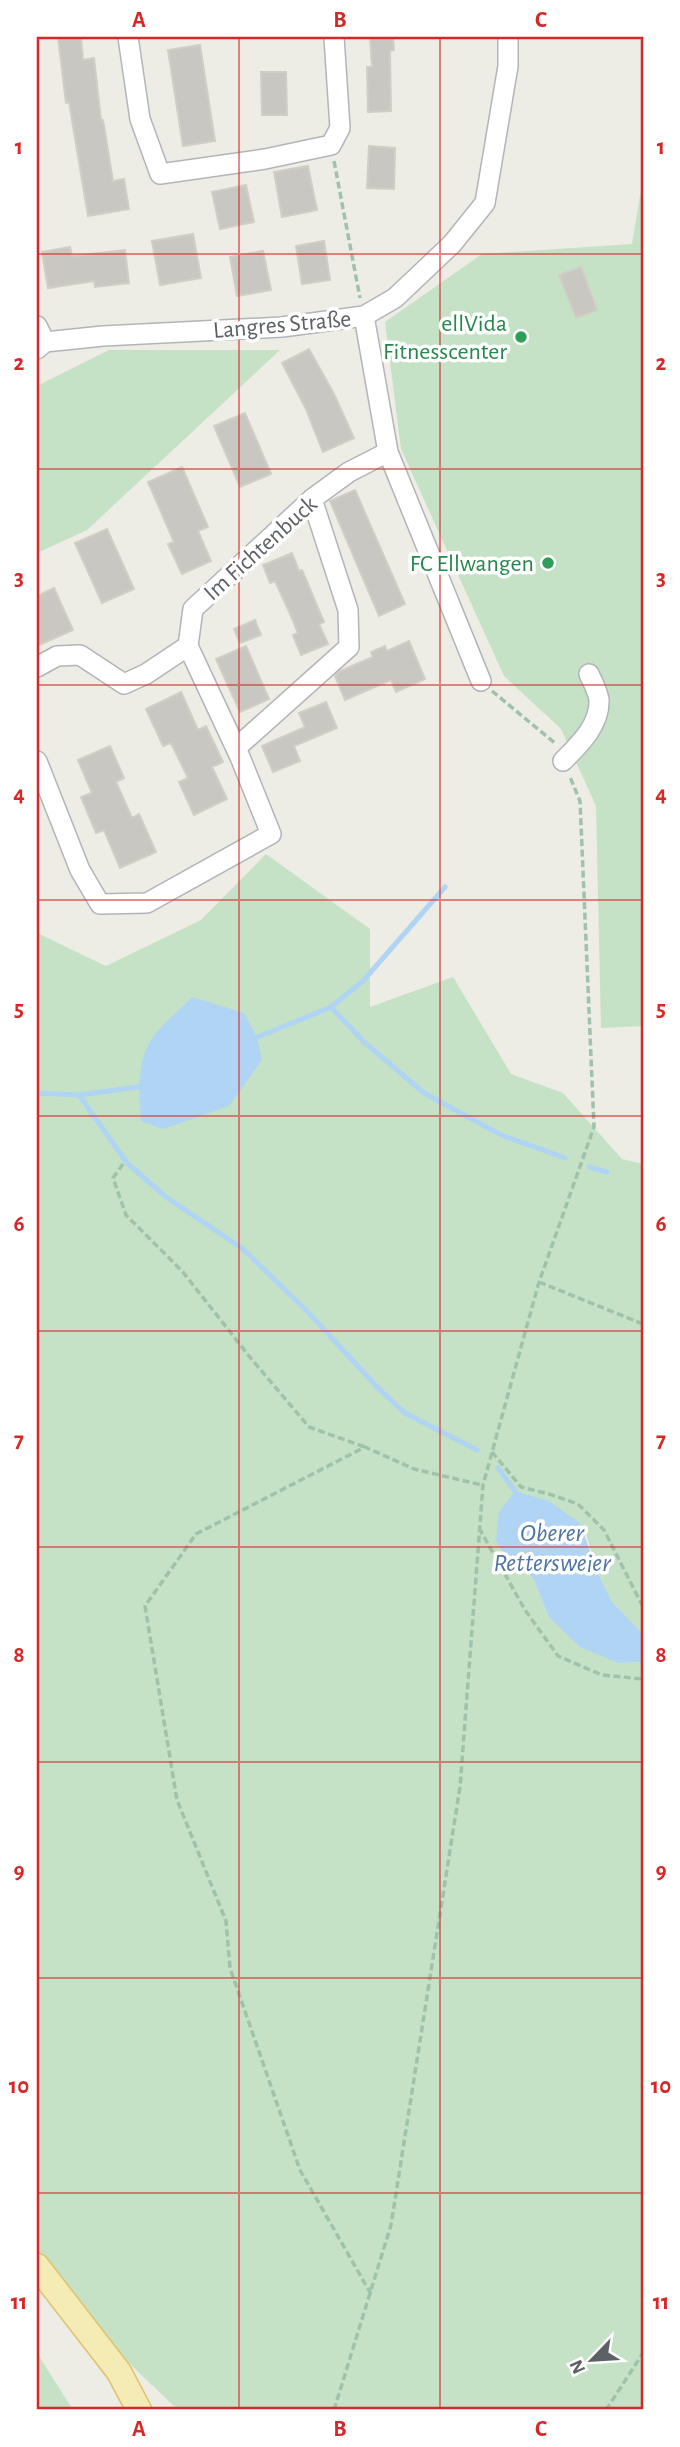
<svg xmlns="http://www.w3.org/2000/svg" width="680" height="2447" viewBox="0 0 680 2447" font-family="'Alegreya Sans',sans-serif">
<rect width="100%" height="100%" fill="#edece5"/>
<path fill="#c5e2c6" d="M643,178V1026L601,1028L596,806L561,729L504,676L401,449L385,322L482,254L632,244Z
M109,350H280L87,530L37,553V386Z
M266,854L370,929V1007L453,977L511,1074L563,1093L622,1159L643,1164V1634L612,1602L597,1571L586,1534L505,1555L533,1578L549,1617L618,1663L639,1662L643,1665V2410H178L129,2363L37,2250V933L106,966L201,920Z
M37,2353L73,2410H37Z"/>
<path fill="#afd4f4" d="M192,997L244,1013L257,1037L262,1060L229,1106L163,1129L141,1121C139,1091 136,1055 157,1032C168,1019 181,1009 192,997Z
M515,1491L549,1501L580,1523L597,1571L612,1602L643,1634V1665L639,1662L618,1663L580,1647L549,1617L533,1578L504,1555L496,1541L499,1512Z"/>
<g fill="none" stroke-linecap="round" stroke-linejoin="round">
<path stroke="#afd4f4" stroke-width="5" d="M331,1007L363,1041L424,1093L501,1135L565,1158
M253,1039L331,1007L363,981L445,887
M37,1093L79,1095L127,1163L166,1197L243,1249L306,1310L379,1389L405,1413L477,1450
M79,1095L145,1086
M589,1167L607,1172
M498,1468L515,1491"/>
</g>
<path fill="#c9c7c2" stroke="#d1cec4" stroke-width="2" d="M58,37H81L83,60L94,58L101,120H103L113,181L124,179L129,209L88,216L69,102L66,103Z
M370,37H393L394,50L390,51L391,111L368,112L367,67H372Z
M200,45L215,141L183,146L168,50Z
M261,72H286L287,115H262Z
M369,146L395,148L394,189L367,188Z
M308,166L317,210L282,217L274,172Z
M246,185L254,222L220,229L212,192Z
M193,234L201,278L160,285L152,241Z
M324,241L330,280L302,284L296,246Z
M70,247L72,256L125,250L129,283L95,287L94,281L48,288L42,252Z
M263,251L271,290L237,296L230,257Z
M581,267L597,310L576,318L559,275Z
M309,349L334,394L354,438L323,452L305,407L282,363Z
M245,413L271,474L240,487L214,426Z
M182,467L208,527L198,531L211,561L182,574L168,544L174,542L148,482Z
M355,490L405,604L379,616L330,501Z
M107,529L134,589L102,603L75,543Z
M292,553L299,571L302,570L324,622L319,624L328,644L301,655L293,635L298,633L291,616L275,581L270,583L263,565Z
M54,588L73,630L37,646V596Z
M255,620L261,635L240,643L234,629Z
M409,641L425,679L396,692L391,680L345,700L335,676L340,671L373,657L371,652L385,646L387,651Z
M246,646L269,699L240,712L216,659Z
M181,692L198,730L206,726L223,762L212,767L227,799L194,815L179,782L188,778L171,743L163,746L146,709Z
M326,702L337,728L294,746L300,761L273,772L262,746L305,727L299,713Z
M110,746L124,778L116,782L132,818L139,814L156,852L120,868L104,830L96,833L81,797L92,793L78,760Z"/>
<g fill="none" stroke-linecap="round" stroke-linejoin="round">
<g stroke="#b2b5b8" stroke-width="22">
<path id="minor" d="M128,37L140,119L160,174L265,159L331,145L340,128L334,37
M364,316L388,452L481,681
M37,326L45,342
M37,349L45,342L103,336L282,327L364,316L395,298L452,244L485,203L508,66V37
M37,667L57,656L80,655L124,684L146,674L188,646L193,609L312,499L349,472L388,452
M236,748L349,647L348,610L312,499
M37,761L80,870L100,904L147,903L271,834L240,757L188,646
M563,761C579,745 600,725 599,700C598,692 593,682 589,674"/>
</g>
<g stroke="#dfc26d" stroke-width="27">
<path id="major" d="M37,2266L119,2372L139,2410"/>
</g>
<path stroke="#9fc2ab" stroke-width="3.5" stroke-dasharray="7 3.5" stroke-linecap="butt" d="M334,161L360,298
M492,691L556,744
M123,1164L113,1178L126,1215L182,1271L249,1356L309,1427L365,1447
M539,1282L643,1324
M492,1452L521,1487L549,1494L578,1504L604,1530L643,1607
M479,1528L525,1610L558,1656L602,1675L643,1679
M371,2294L300,2170L230,1968L226,1921L177,1800L145,1606L196,1534L365,1447L414,1469L482,1485
M334,2410L391,2225L460,1787L483,1485L539,1282L594,1127L580,801L570,777
M606,2410L643,2353"/>
<use href="#minor" stroke="#fff" stroke-width="19"/>
<use href="#major" stroke="#f4ecb4" stroke-width="24"/>
</g>
<path fill="none" stroke="#d62828" stroke-width="2" stroke-opacity="0.55" d="M239,37V2410M440,37V2410M37,254H643M37,469H643M37,685H643M37,900H643M37,1116H643M37,1331H643M37,1547H643M37,1762H643M37,1978H643M37,2193H643"/>
<g fill="#2e9e5b" stroke="#fff" stroke-width="2.5">
<circle cx="521" cy="337" r="7"/>
<circle cx="548" cy="563" r="7"/>
</g>
<g text-anchor="middle" stroke-width="7" stroke-linejoin="round" paint-order="stroke">
<g font-size="24" fill="#27864d" stroke="#fff" text-anchor="end">
<text x="507" y="331">ellVida<tspan x="507" dy="28">Fitnesscenter</tspan></text>
<text x="534" y="571">FC Ellwangen</text>
</g>
<g font-size="24" fill="#5d6064" stroke="#fff">
<text transform="translate(282 324) rotate(-5)" y="8">Langres Straße</text>
<text transform="translate(260 548) rotate(-42)" y="8">Im Fichtenbuck</text>
</g>
<g font-size="26" font-style="italic" fill="#4e75a4" stroke="#fff">
<text x="552" y="1541">Oberer<tspan x="552" dy="30">Rettersweier</tspan></text>
</g>
</g>
<rect width="680" height="2447" fill="none" stroke="#ffffff" stroke-width="77"/>
<g transform="translate(592 2360) rotate(245)" stroke="#ffffff" stroke-width="5" paint-order="stroke">
<path d="M0-5L12 26L0 18L-12 26Z" fill="#5d6064"/>
<text y="-10" font-size="19" font-weight="bold" text-anchor="middle" fill="#5d6064">N</text>
</g>
<rect x="38" y="38" width="604" height="2370" fill="none" stroke="#d62828" stroke-width="2.5"/>
<g font-size="23" text-anchor="middle" font-weight="bold" fill="#d62828">
<text x="139" y="27">A</text>
<text x="340" y="27">B</text>
<text x="541" y="27">C</text>
<text x="19" y="154">1</text>
<text x="661" y="154">1</text>
<text x="19" y="370">2</text>
<text x="661" y="370">2</text>
<text x="19" y="585">3</text>
<text x="661" y="585">3</text>
<text x="19" y="801">4</text>
<text x="661" y="801">4</text>
<text x="19" y="1016">5</text>
<text x="661" y="1016">5</text>
<text x="19" y="1231">6</text>
<text x="661" y="1231">6</text>
<text x="19" y="1447">7</text>
<text x="661" y="1447">7</text>
<text x="19" y="1662">8</text>
<text x="661" y="1662">8</text>
<text x="19" y="1878">9</text>
<text x="661" y="1878">9</text>
<text x="19" y="2093">10</text>
<text x="661" y="2093">10</text>
<text x="19" y="2309">11</text>
<text x="661" y="2309">11</text>
<text x="139" y="2436">A</text>
<text x="340" y="2436">B</text>
<text x="541" y="2436">C</text>
</g>
</svg>
